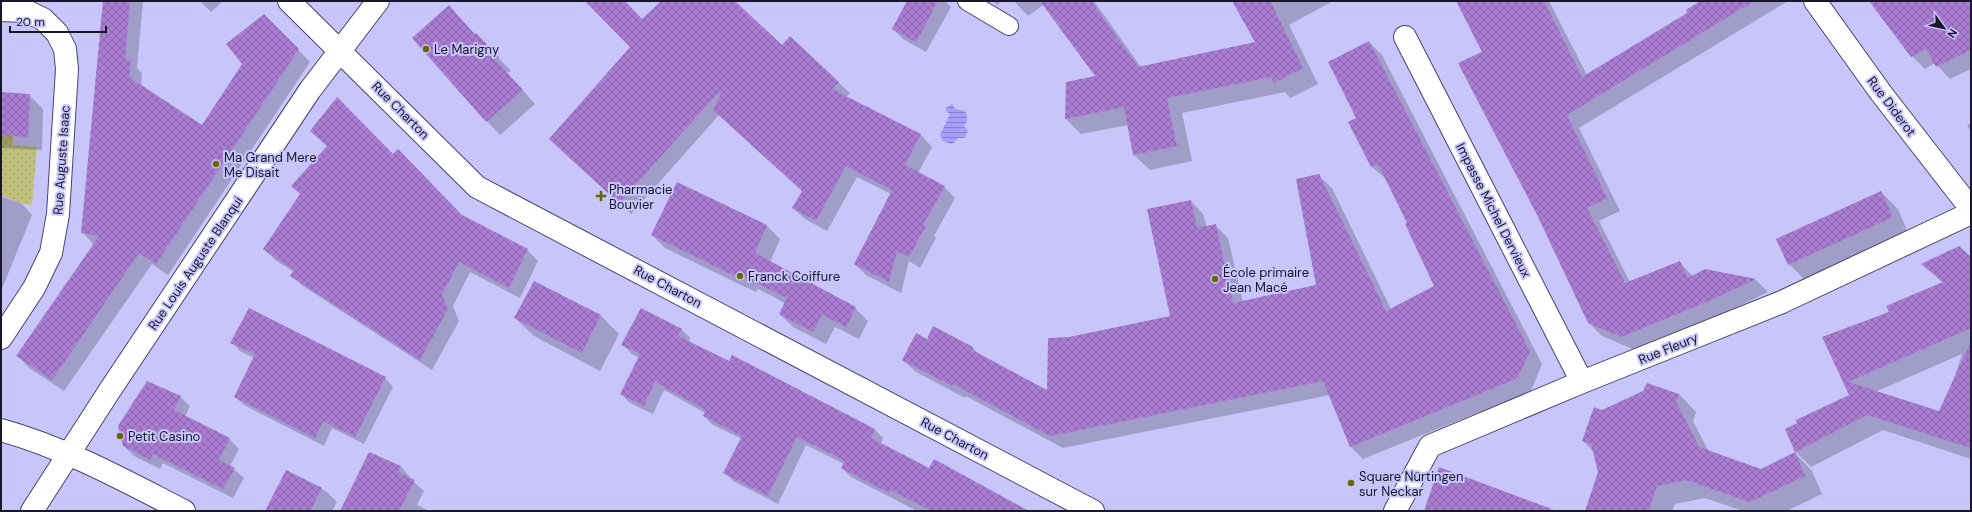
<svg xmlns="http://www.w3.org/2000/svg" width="1972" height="512" viewBox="0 0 1972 512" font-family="'DM Sans',sans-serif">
<defs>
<pattern id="grass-dots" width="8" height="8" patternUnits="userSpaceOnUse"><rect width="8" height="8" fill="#c1c07e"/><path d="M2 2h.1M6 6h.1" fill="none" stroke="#a5a46d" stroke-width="1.8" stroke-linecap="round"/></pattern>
<pattern id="water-rules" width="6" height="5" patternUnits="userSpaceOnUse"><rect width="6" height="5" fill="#a79efa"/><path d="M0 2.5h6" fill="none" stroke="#8780ca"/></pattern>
<pattern id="building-cross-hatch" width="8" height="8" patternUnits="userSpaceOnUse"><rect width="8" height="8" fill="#aa7dd3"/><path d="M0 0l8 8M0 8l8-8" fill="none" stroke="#8965ab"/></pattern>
</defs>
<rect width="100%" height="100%" fill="#c8c5fb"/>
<path fill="url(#grass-dots)" d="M1,135L13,136V145L37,147L32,205L22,204L1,195Z"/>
<path fill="url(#water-rules)" d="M952,104L955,109L965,111C968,117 968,121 964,127L968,130L965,138H958L955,142L951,144L943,141L940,135L950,114L946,111V108Z"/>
<path fill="#0003" fill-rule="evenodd" d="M104,1H143L137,68L142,73L141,86L203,126L243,64L264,15L310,62L168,275L152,264L64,391L29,368L18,356L94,245L83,233Z
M200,1H223L211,12Z
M587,1H624L642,20L663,1H734L782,46L838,82L850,93L846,97L921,135L932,147L918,173L944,187L955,198L934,236L936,238L920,268L909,261L901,293L866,275L855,264L891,194L857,177L827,231L805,219L793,208L803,191L719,115L631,214L561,150L631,47Z
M908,1H945L951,7L926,52L903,39L893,29Z
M993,1H1002L997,5Z
M1014,1H1049L1028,16Z
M1059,1H1094L1141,67L1256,43L1233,1H1333L1289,25L1318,84L1290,98L1285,92L1182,113L1192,161L1150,170L1134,155L1128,125L1081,134L1066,119L1067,83L1096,77Z
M1457,1H1549L1587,75L1689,13L1702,1H1788L1579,128L1620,211L1599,221L1630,282L1679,262L1693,276L1705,270L1756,280L1768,292L1722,314L1635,350L1602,336L1589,323L1483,53Z
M1870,1H1971V69L1950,79L1935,63L1925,69L1912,56Z
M449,7L511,71L507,73L535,104L500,135L487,121Z
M1369,42L1382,55L1542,364L1531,391L1363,459L1350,446L1330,395L1063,448L966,396L965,398L916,372L903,360L927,340L973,348L981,356L1048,392L1069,338L1171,317L1191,201L1203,214L1207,228L1216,226L1228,238L1243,302L1317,286L1319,176L1332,188L1391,309L1435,286L1408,223L1386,179L1372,167L1357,119Z
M1,93L29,95L43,109L42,150L1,148Z
M1971,123V132L1967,125Z
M393,156L462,216L527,250L538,261L520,298L470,272L453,306L459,321L432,370L303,286L292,276L294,272L275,260L264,249Z
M678,183L767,226L780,239L770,262L855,308L868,321L859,339L835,327L826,344L793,327L780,314L785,303L758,289L756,292L741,285L665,248L652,235Z
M1881,192L1898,209L1909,235L1806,281L1789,264Z
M1,196L22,204L32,215L1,291Z
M1971,259V459L1883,430L1811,467L1796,452L1850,395L1823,337L1890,312L1943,283L1923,264ZM1962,354L1952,385L1940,413L1875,392Z
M534,282L601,316L619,334L600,371L534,336L515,318Z
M681,329L690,338L689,342L874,429L883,438L881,444L930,469L1028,511H917L851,477L842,468L844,464L806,445L778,504L733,481L724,472L742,439L713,425L704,416L705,413L664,390L653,414L630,403L621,394L639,358L632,354L623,345Z
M232,342L385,378L393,387L364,444L332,428L324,446L244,405L235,397L254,358L240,351Z
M1679,394L1696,412L1693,421L1709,452L1761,470L1795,453L1812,471L1822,494L1787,511H1743L1705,498L1675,504L1672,511H1586L1599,472L1594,452L1583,441L1602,411Z
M180,397L190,406L185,417L229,439L239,449L230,466L244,478L233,498L163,463L160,469L134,456L124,446Z
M370,453L401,467L410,477L409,478L424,491L417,505L429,511H350Z
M1439,469L1557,511H1425Z
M286,471L327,492L337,502L332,511H274Z"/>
<path fill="url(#building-cross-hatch)" d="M103,1H130L125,60H131L129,77L202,125L242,64L226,44L264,14L299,49L156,264L139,253L52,380L16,356L99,236L81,233Z
M585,1H625L642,19L661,1H735L782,45L790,36L839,82L832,89L921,134L905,165L945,186L923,225L926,226L909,257L897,251L889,282L854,264L892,190L846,166L816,221L792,208L802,191L713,110L721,94L719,92L619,203L549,139L630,47Z
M907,1H938L916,42L892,29Z
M1040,1H1091L1138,67L1255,42L1232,1H1270L1303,68L1274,83L1271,77L1167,98L1177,146L1133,155L1124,107L1065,119L1066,82L1095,76Z
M1456,1H1544L1582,77L1687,13L1686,10L1700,1H1754L1567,115L1607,198L1587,208L1625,283L1680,261L1688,278L1705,269L1756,279L1709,301L1621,337L1588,323L1538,217L1458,63L1482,52Z
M1869,1H1971V50L1936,67L1926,49L1911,57Z
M449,5L474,34L476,33L499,57L495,60L523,90L486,122L412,38Z
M1369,41L1530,351L1518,378L1350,447L1323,381L1050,436L953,384L952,386L902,360L916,333L927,339L933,326L973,347L972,350L1047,390L1048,338L1069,337L1170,316L1147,209L1191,200L1197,228L1216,224L1233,303L1316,285L1296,179L1319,174L1386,311L1434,286L1405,224L1407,223L1378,164L1371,167L1348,122L1356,118L1328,62Z
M1,92L30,94L28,137L1,135Z
M337,97L393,154L398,149L462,215L528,249L509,288L459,262L442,294L448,309L420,360L290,276L294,270L263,249L300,194L291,186L327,146L310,131Z
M677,182L767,225L755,253L856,307L846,327L822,315L813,332L779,314L787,298L744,277L743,279L727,272L651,235Z
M1881,191L1893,217L1788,265L1776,239Z
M1959,246L1971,257V328L1848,382L1939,411L1971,341V448L1867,415L1795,452L1785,429L1797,423L1796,420L1849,395L1822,337L1889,312L1886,306L1943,282L1921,264Z
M534,281L601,315L582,353L514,318Z
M249,308L386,377L355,437L323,421L315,438L234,397L255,354L230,343Z
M641,308L682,329L678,336L729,361L732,355L875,429L871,438L929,468L934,459L1029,511H932L890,490L889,493L841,468L845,461L797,437L768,496L723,473L742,436L703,416L706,410L655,382L644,406L620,394L640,354L621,345Z
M147,381L181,396L174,410L230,438L219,460L235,468L223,489L153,454L150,460L123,446L118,426Z
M1647,383L1679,394L1676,402L1699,447L1761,469L1795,452L1805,476L1750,502L1686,480L1657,486L1649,511H1585L1598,472L1591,444L1582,441L1594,407L1602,410L1643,391Z
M369,452L401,466L398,472L415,480L399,511H340Z
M1439,467L1549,508V511H1424Z
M286,470L322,488L310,511H265Z"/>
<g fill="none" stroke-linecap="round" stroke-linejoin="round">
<g stroke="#484370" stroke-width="20">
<path id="lane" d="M967,1L1009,26"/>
</g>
<g stroke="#484370" stroke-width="24">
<path id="street" d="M289,1L477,187L1093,511
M1815,1L1881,93L1971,209
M1,10L26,11L43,19L57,33L65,49L67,69L58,214L51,253L34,288L1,338
M1405,37L1582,382
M1,430C66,448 125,481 184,511
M32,511L110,390L310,90L378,1
M1395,511L1430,446L1582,382L1782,302L1971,213"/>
</g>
<use href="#lane" stroke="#fff" stroke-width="18"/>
<use href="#street" stroke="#fff" stroke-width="22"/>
</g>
<g fill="#6a6600" stroke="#c8c5fb" stroke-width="1.5">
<circle cx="426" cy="49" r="4"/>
<circle cx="216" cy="164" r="4"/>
<path d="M599 190h4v4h4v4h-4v4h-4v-4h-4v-4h4z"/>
<circle cx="740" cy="276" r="4"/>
<circle cx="1215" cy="279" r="4"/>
<circle cx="120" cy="436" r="4"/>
<circle cx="1351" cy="483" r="4"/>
</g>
<g text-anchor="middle" stroke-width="4" stroke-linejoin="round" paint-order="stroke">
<g font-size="13" fill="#181629" stroke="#c8c5fb" text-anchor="start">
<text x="434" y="54">Le Marigny</text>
<text x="224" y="162">Ma Grand Mere<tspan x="224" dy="15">Me Disait</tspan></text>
<text x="609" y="194">Pharmacie<tspan x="609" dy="15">Bouvier</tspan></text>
<text x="1223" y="277">École primaire<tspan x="1223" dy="15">Jean Macé</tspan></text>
<text x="748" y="281">Franck Coiffure</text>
<text x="128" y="441">Petit Casino</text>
<text x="1359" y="481">Square Nürtingen<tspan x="1359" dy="15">sur Neckar</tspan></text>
</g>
<g font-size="13" fill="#181629" stroke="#c8c5fb">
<text transform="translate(1892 106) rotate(53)" y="5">Rue Diderot</text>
<text transform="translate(401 110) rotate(45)" y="5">Rue Charton</text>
<text transform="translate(61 160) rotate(-86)" y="5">Rue Auguste Isaac</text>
<text transform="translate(1494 210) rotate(63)" y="5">Impasse Michel Dervieux</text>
<text transform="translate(195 263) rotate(-56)" y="5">Rue Louis Auguste Blanqui</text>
<text transform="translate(668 286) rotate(28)" y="5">Rue Charton</text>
<text transform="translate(1668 348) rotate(-22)" y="5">Rue Fleury</text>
<text transform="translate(955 438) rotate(28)" y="5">Rue Charton</text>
</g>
</g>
<rect width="1972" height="512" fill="none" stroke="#181629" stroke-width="4"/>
<g transform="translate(1944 28) rotate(123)" stroke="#c8c5fb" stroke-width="3" paint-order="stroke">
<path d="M0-3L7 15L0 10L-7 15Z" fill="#181629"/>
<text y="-6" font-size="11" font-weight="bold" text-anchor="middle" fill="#181629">N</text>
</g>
<path d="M10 26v6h96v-6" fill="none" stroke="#181629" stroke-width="2"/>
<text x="16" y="26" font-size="12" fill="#181629" stroke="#c8c5fb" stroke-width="3" paint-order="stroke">20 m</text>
</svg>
